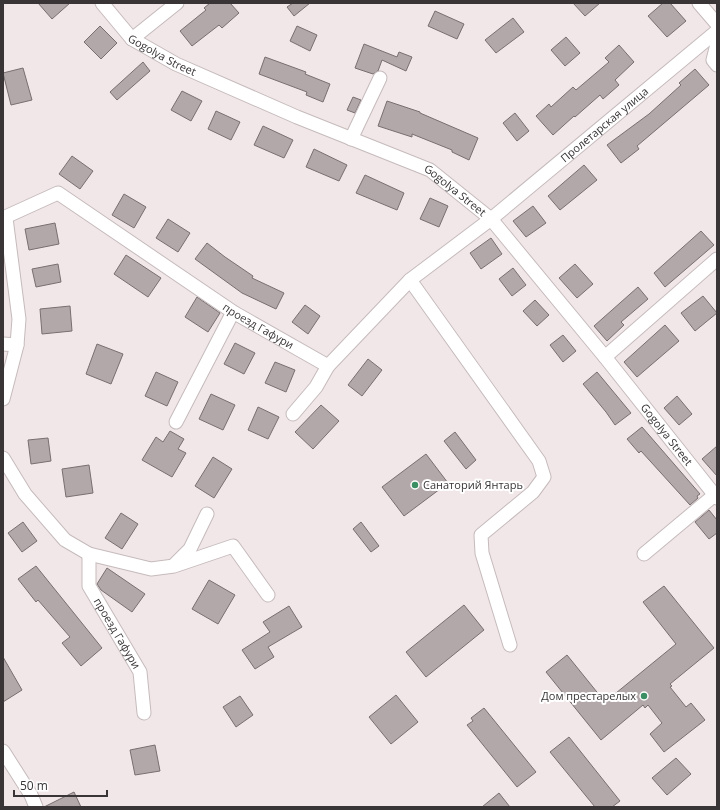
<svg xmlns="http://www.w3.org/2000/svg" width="720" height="810" viewBox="0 0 720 810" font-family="'Open Sans',sans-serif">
<rect width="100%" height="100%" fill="#f2e7e8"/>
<path fill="#b2a7a9" stroke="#786f70" d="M38,3H70L52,19Z
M210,3H230L239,13L222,28L219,25L192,46L180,31L206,10L204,8Z
M293,3H310L294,16L287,7Z
M573,3H600L585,16Z
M663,3H670L686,21L667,37L648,16Z
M435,11L464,24L457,39L428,26Z
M513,18L524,32L496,53L485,40Z
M100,26L117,43L101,59L84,42Z
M297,26L317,35L310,51L290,41Z
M566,37L580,53L565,66L551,50Z
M364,44L397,57L399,52L412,57L406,71L382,60L378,71L373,74L355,68Z
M619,45L634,62L615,80L619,85L603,99L600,95L575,117L574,116L553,135L536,116L549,104L551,107L573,87L576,90L609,62L605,58Z
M265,57L306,72L305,74L330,84L323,102L306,95L307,92L259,74Z
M143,62L150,71L117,100L110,92Z
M23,68L32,100L11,105L3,73Z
M695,69L709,85L637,146L639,149L621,163L607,145L649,114L681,85L679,83Z
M182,91L202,101L191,121L171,110Z
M353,97L361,100L355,113L347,110Z
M387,101L420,112V113L478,138L469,160L452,152V150L412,134V137L378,126Z
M216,111L240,122L231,140L208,129Z
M515,113L529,131L517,141L503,123Z
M263,126L293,140L284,158L254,145Z
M314,149L347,165L339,181L306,167Z
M72,156L93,171L80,189L59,174Z
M584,165L597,180L560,210L548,196Z
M365,175L404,193L397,210L356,193Z
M124,194L146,207L134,228L112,215Z
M430,198L448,206L439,227L420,219Z
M533,206L546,223L526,237L513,221Z
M168,219L190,233L178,252L156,238Z
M55,223L59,244L29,250L25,229Z
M701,231L714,245L665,287L654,273Z
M491,238L502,254L481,269L470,253Z
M207,243L225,257L253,276L252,278L284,293L276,309L242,293L195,259Z
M126,255L161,278L148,297L114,274Z
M58,264L61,282L36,287L32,269Z
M575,264L593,284L577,298L559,278Z
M513,268L526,285L512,296L499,279Z
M638,287L648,299L621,322L624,325L607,341L594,326Z
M703,296L717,313L695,331L681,313Z
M197,297L220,313L208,332L185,317Z
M535,300L549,315L537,326L523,311Z
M305,305L320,316L308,334L292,322Z
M70,306L72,331L42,334L40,309Z
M665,325L679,341L637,377L624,362Z
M563,335L576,351L563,362L550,345Z
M235,343L255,353L244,374L224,364Z
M97,344L123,354L111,384L86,374Z
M368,359L382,370L362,396L348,385Z
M275,362L295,370L286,392L265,383Z
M156,372L178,382L167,406L145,396Z
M597,372L631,413L615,425L606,412L583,384Z
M211,394L235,405L223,430L199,419Z
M677,396L692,414L679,425L664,408Z
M321,405L339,421L313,449L295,432Z
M258,407L279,417L268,439L248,430Z
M642,427L700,494L697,496L698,498L690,505L641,451L639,453L627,439Z
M170,431L184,439L178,449L186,453L172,477L142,460L156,437L163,442Z
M455,432L476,460L466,469L444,441Z
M48,438L51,461L31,464L28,440Z
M717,446V476L702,459Z
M426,454L448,483L404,516L382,487Z
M213,457L232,469L214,498L195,486Z
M89,465L93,493L66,497L62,469Z
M709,510L717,520V533L709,539L695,522Z
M121,513L138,524L122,549L105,538Z
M23,522L37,541L22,552L8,533Z
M361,522L379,546L371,552L353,529Z
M36,566L102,648L81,666L62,643L70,637L38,600L36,602L18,579Z
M107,568L145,594L132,612L101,590L97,584Z
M209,580L235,595L218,624L192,609Z
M664,586L714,648L670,684L672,686L670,687L686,707L691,703L705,720L664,752L650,734L662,723L648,705L645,708L643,705L601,740L546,672L567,655L605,702L676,644L643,602Z
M464,605L484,630L426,677L406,652Z
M289,606L302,627L268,647L274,657L255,669L242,650L270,632L263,622Z
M3,657L22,690L3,702Z
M396,695L418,722L391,744L369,717Z
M240,696L253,715L236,727L223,707Z
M484,708L536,772L517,787L467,725L473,721L471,718Z
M569,737L620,801L612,807H595L550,752Z
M155,745L160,771L135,775L130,750Z
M676,758L691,774L667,795L652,778Z
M74,792L81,807H44Z
M499,793L510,807H482Z"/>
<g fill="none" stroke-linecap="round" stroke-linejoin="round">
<g stroke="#c6bbbc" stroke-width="15">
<g id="minor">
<path id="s1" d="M102,3L132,39L176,64L297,117L430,170L491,219L605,357L717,498"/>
<path d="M699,3L717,24"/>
<path d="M132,39L177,3"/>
<path d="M717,44L713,60L717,65"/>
<path d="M351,139L380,78"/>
<path id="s2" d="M3,218L58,193L233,312L328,366L410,280L491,219L717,31"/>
<path d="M410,280L539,461L544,477L533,492L481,535L482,553L510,645"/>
<path d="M3,344L17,345"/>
<path d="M605,357L717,259"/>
<path d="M3,399L17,345L19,319L6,218"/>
<path d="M293,414L316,387L328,366"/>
<path d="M176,422L233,312"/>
<path d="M3,458L25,494L65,540L89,554L151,569L174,566L233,546L268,595"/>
<path id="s3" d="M89,554V586L140,672L144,713"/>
<path d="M644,554L717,493"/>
<path d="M175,564L190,549L207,514"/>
<path d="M3,751L31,795L36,807"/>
</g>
</g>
<use href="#minor" stroke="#fff" stroke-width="13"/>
</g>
<g fill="#3b9063" stroke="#fff" stroke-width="1.5">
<circle cx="415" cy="485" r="4"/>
<circle cx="644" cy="696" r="4"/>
</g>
<g text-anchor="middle" stroke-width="4" stroke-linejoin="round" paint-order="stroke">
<g font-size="11" fill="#393536" stroke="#fff">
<text dy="4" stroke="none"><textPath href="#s1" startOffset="81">Gogolya Street</textPath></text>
<text dy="4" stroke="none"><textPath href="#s2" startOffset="749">Пролетарская улица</textPath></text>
<text dy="4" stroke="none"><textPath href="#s1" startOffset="405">Gogolya Street</textPath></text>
<text dy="4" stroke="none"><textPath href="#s2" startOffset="301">проезд Гафури</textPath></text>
<text dy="4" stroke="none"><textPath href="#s1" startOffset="729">Gogolya Street</textPath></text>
<text dy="4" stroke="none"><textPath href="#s3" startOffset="87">проезд Гафури</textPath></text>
</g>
<g font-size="11" fill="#393536" stroke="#fff" text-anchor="start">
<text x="423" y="489">Санаторий Янтарь</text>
<text x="636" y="700" text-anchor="end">Дом престарелых</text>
</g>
</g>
<rect width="720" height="810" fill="none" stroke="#393536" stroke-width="8"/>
<path d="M14 790v6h93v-6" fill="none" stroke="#393536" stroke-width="2"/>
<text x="20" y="790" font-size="12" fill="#393536" stroke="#ffffff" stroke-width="3" paint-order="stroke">50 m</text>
</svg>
